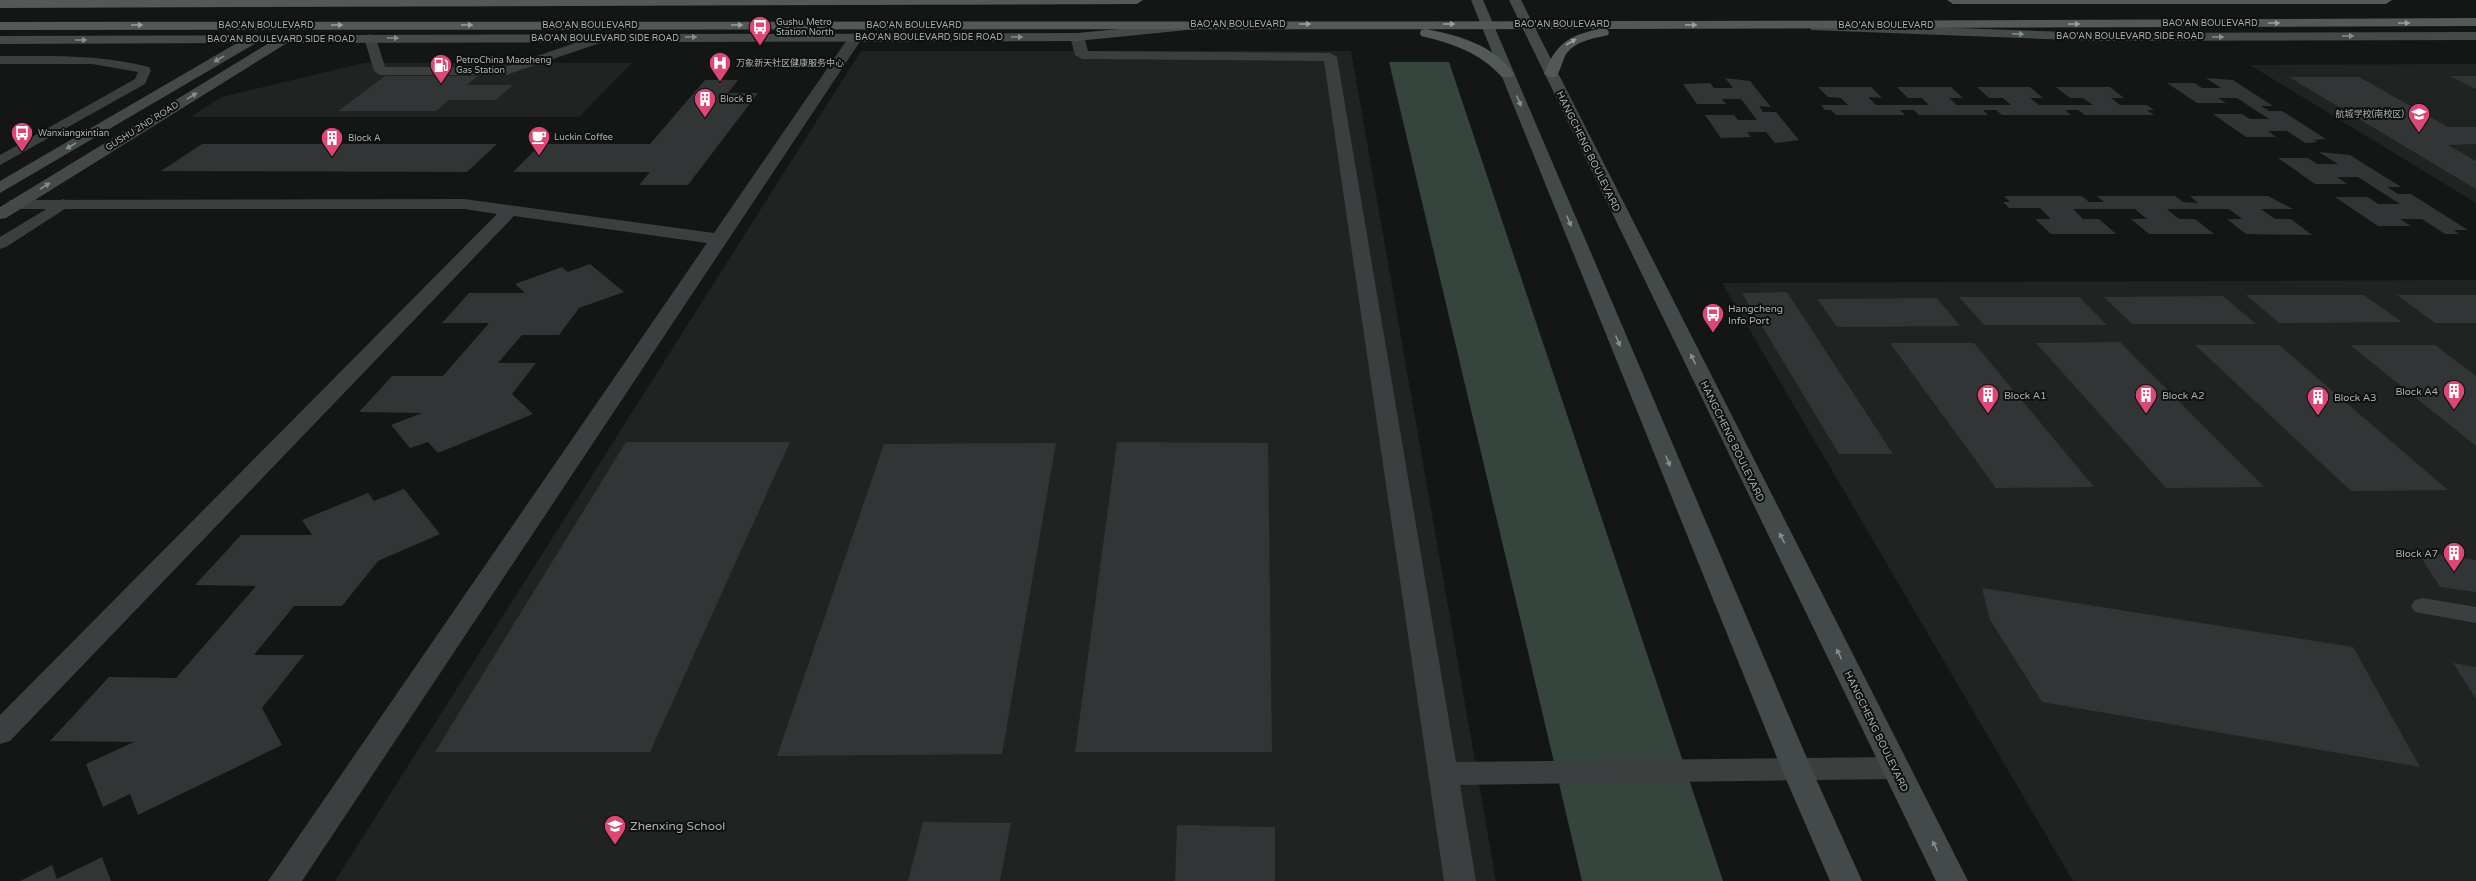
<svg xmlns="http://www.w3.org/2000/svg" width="2476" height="881" viewBox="0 0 2476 881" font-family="'Varela Round','Noto Sans SC',sans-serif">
<rect width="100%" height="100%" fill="#141616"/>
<path fill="#212323" d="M861,51H1351L1496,881H335Z
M364,63H632L579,117H191L221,97Z
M2476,64V203L2250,65Z
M2476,280V881H2073L1722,283Z"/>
<path fill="#35443c" d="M1389,62H1449L1723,881H1582Z"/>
<path fill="#323535" d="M385,76H478L467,85H513L496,100H449L436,111H338Z
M2450,76H2476V89Z
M2289,77H2359L2448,127H2476V144L2448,145L2476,161V189Z
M1725,78L1750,81L1771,107L1759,106L1763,112H1776L1799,140L1775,143L1766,132H1747L1751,137L1721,138L1705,115H1734L1738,120H1757L1741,99H1722L1726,104H1697L1683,84L1710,83L1714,88H1733Z
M2206,78L2233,80L2273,106H2261L2269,111H2282L2326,139L2313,140L2318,142L2305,143L2287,131H2268L2276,137H2246L2213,114H2242L2250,119H2269L2237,98H2218L2226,103H2197L2167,83H2195L2202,88H2221Z
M705,80H738L728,93H758L688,185H639L650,172H513L541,144H650Z
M1818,87H1871L1882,98L1868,97L1876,105H1929L1922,98H1908L1897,87H1951L1963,98H1949L1957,105H2011L2003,98H1989L1977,87H2030L2043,98H2030L2039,105H2093L2083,98H2070L2056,87H2110L2124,98H2111L2120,105H2147L2154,110H2147L2154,115H2085L2078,110H2065L2071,115H2002L1996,110H1983L1988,115H1919L1914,110H1900L1905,115H1836L1831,110H1825L1821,105H1848L1841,98L1828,97Z
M202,144H497L467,172L161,171Z
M2319,152L2350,155L2401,187H2387L2398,194H2411L2468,230H2454L2459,234H2445L2422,219H2400L2411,226H2378L2335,197H2368L2378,204H2400L2358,177H2337L2347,184H2315L2278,158H2308L2317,164H2338Z
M2004,196H2082L2089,202H2104L2097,196H2175L2183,202L2198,203L2190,196H2268L2293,209H2261L2275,219H2291L2312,235L2246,234L2227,219H2242L2229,209H2167L2179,219H2195L2214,234H2149L2131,219H2147L2135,209H2073L2083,219H2099L2116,234H2051L2035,219H2051L2040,208H2009L2003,202H2010Z
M590,264L624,292L579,308L559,335H522L498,363H536L512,394L533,414L438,453L428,442L410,448L391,425L422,413L359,412L392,376H443L489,323H442L469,293H525L515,284L562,267L568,272Z
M1787,292L1893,454H1839L1742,293Z
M2246,295H2364L2402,322L2279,323Z
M2397,295H2476V323H2435Z
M2223,296L2256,324H2132L2104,297Z
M1959,297H2079L2107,325H1984Z
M1937,298L1960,326L1837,327L1817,299Z
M2120,342L2264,487L2166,488L2036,343Z
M1890,343H1974L2094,487L1996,488Z
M2195,345H2279L2448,490L2351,491Z
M2350,345H2435L2476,376V446Z
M626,442H790L650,752H435Z
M1117,442L1268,443L1272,752H1075Z
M1056,443L1002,754L777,756L884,444Z
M404,489L440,534L378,561L342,606H294L254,655H304L262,708L282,745L138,815L130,794L103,807L86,764L134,742L50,741L109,677L176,678L256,586L195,585L241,535H312L302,520L368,493L374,501Z
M2417,551L2476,560V592L2440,587Z
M1982,588L2353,647L2420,767L2042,702L1990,620Z
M2453,663L2476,667V699Z
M923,822L1011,823L1000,881H908Z
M1177,825L1275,827V881H1175Z
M102,857L111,881H20L52,865L57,879Z"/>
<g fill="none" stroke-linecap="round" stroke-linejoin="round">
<path fill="#3b3f3f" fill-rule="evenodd" d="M370,34L376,38L385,67H505L598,35H606L608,38L606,41L506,75H380L374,71L364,38Z
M0,56C51,56 100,54 149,67L151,70L145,84L0,165V155L135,79L138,72L92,64H0Z
M63,199L68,201L71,204L68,207L6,247L0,249V237Z
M2423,598L2476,607V623L2415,612L2411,606L2415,600Z"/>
<path fill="#3b3f3f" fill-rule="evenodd" d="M856,33L863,37L302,881H268L707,243L514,216L10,741L0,744V715L497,214L464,209H16L10,208L8,204L10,200L464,199L714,233L851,34Z
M1077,33L1084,37L1088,51L1330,53L1337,57L1456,762L1896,757L1906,760L1911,768L1906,776L1896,779L1460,785L1476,881H1444L1324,61L1082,59L1075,55L1070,37Z"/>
<path fill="#444a49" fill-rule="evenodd" d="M1471,0H1483L1812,770L1862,881H1830L1782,770Z
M1509,0H1521L1968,881H1936Z
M1192,22L1198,26L1197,29L1077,41L287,43L6,218L0,219V207L269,43H256L0,193V181L237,43L0,44V36L1077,33Z
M1816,23L2098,33L2476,32V40L2098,41L1811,30L1810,27L1811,24Z"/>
<path fill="#525958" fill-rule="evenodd" d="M0,0H1143L1137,4L0,8Z
M1947,0H2392L2386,4H1953Z
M2476,18V26L1607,29L1609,32L1608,35C1592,39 1574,41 1565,56C1562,63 1560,71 1556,77L1551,78L1544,74C1556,44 1567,36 1599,29L0,30V22C825,21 1651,23 2476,18Z
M1426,29C1458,35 1494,45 1514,74L1512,77H1502C1479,52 1454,44 1421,36L1420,33L1421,30Z"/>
</g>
<defs><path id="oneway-solid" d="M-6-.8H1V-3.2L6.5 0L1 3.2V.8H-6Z"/></defs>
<g fill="#97a29f">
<use href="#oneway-solid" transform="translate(2274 23)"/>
<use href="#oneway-solid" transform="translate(2404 23)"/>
<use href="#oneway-solid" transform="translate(1305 24)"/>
<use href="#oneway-solid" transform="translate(1449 24)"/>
<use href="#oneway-solid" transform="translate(2074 24)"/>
<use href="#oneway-solid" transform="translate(137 25)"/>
<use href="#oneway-solid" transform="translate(337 25)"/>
<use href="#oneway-solid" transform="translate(467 25)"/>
<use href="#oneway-solid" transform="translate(737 25)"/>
<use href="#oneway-solid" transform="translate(1691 25) rotate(1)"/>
<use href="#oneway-solid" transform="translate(1571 42) rotate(-30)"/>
</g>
<g fill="#858f8d">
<use href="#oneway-solid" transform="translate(2018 34) rotate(2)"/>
<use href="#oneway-solid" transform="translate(2348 36)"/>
<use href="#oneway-solid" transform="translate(691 37)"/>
<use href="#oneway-solid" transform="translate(1017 37)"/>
<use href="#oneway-solid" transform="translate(2218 37)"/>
<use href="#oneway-solid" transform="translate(393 38)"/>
<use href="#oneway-solid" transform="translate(81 40)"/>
<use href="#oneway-solid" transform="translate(219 59) rotate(149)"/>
<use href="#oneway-solid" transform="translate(192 96) rotate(-32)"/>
<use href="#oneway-solid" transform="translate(1519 101) rotate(67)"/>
<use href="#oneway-solid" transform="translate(71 146) rotate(149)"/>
<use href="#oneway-solid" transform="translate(45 186) rotate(-32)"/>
<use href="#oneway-solid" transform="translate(1569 221) rotate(67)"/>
<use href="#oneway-solid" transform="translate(1618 341) rotate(67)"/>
<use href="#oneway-solid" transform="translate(1693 359) rotate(-116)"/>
<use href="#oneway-solid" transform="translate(1668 461) rotate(67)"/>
<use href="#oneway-solid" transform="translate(1782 538) rotate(-116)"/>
<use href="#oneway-solid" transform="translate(1839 654) rotate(-116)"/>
<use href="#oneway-solid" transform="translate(1935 846) rotate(-116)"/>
</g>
<defs>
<g id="bus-pin" transform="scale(1.15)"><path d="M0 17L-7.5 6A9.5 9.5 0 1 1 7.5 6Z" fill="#dc4773" stroke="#0f1111"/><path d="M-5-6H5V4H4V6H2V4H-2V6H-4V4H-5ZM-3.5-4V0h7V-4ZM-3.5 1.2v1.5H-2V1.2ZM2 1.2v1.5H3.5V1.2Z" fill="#fff"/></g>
<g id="hospital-pin" transform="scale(1.15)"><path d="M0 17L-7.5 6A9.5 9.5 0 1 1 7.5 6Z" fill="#dc4773" stroke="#0f1111"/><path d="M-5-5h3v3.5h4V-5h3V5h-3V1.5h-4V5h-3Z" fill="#fff"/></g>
<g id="fuel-pin" transform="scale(1.15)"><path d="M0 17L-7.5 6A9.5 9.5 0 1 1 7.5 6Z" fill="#dc4773" stroke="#0f1111"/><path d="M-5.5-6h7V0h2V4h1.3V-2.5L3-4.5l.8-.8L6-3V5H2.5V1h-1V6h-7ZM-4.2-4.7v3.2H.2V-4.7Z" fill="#fff"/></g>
<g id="building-pin" transform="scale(1.15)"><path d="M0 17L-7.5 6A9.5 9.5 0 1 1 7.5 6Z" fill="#dc4773" stroke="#0f1111"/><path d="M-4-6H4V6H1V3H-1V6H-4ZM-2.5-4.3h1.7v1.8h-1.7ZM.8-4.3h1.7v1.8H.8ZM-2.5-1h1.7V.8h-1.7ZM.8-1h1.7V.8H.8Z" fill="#fff"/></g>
<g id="school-pin" transform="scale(1.15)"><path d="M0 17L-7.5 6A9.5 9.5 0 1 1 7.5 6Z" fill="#dc4773" stroke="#0f1111"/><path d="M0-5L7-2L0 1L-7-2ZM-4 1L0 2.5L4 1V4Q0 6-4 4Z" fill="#fff"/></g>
<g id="cafe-pin" transform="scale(1.15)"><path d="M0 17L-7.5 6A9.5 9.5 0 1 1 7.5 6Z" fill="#dc4773" stroke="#0f1111"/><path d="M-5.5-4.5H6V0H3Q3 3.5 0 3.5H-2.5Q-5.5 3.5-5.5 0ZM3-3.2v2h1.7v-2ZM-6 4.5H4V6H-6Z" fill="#fff"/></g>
</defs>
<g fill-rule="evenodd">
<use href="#bus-pin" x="760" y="27"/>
<use href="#hospital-pin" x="720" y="63"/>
<use href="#fuel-pin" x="441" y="65"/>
<use href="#building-pin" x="705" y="99"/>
<use href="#school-pin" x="2419" y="114"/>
<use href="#bus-pin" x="22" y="133"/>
<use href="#cafe-pin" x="539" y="137"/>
<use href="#building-pin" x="332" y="138"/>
<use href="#bus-pin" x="1713" y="314"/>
<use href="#building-pin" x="2454" y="391"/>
<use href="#building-pin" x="1988" y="395"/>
<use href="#building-pin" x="2146" y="395"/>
<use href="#building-pin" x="2318" y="397"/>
<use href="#building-pin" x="2454" y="553"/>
<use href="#school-pin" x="615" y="826"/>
</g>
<g text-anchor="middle" stroke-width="4" stroke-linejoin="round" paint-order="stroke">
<g font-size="9" fill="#a8b4b1" stroke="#0f1111" text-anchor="start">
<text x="776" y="25">Gushu Metro<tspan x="776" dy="10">Station North</tspan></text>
<text x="456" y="63">PetroChina Maosheng<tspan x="456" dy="10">Gas Station</tspan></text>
<text x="736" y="66">万象新天社区健康服务中心</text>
<text x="720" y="102">Block B</text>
<text x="2404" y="117" text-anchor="end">航城学校(南校区)</text>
<text x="38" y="136">Wanxiangxintian</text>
<text x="554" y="140">Luckin Coffee</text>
<text x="348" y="141">Block A</text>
</g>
<g font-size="9" fill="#a8b4b1" stroke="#0f1111">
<text x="2210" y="26">BAO'AN BOULEVARD</text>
<text x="1238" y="27">BAO'AN BOULEVARD</text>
<text x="1562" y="27">BAO'AN BOULEVARD</text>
<text x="266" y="28">BAO'AN BOULEVARD</text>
<text x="590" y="28">BAO'AN BOULEVARD</text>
<text x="914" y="28">BAO'AN BOULEVARD</text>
<text x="1886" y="28">BAO'AN BOULEVARD</text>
<text x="2130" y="39">BAO'AN BOULEVARD SIDE ROAD</text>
<text x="929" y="40">BAO'AN BOULEVARD SIDE ROAD</text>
<text x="605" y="41">BAO'AN BOULEVARD SIDE ROAD</text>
<text x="281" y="42">BAO'AN BOULEVARD SIDE ROAD</text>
<text transform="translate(142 126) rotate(-32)" y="3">GUSHU 2ND ROAD</text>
</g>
<g font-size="10" fill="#a8b4b1" stroke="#0f1111">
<text transform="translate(1589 151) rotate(64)" y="4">HANGCHENG BOULEVARD</text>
<text transform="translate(1733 441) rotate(64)" y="4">HANGCHENG BOULEVARD</text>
<text transform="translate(1877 731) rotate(64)" y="4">HANGCHENG BOULEVARD</text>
</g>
<g font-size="10" fill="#a8b4b1" stroke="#0f1111" text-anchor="start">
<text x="1728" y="312">Hangcheng<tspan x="1728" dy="12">Info Port</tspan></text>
<text x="2438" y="395" text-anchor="end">Block A4</text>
<text x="2004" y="399">Block A1</text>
<text x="2162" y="399">Block A2</text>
<text x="2334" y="401">Block A3</text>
<text x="2438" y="557" text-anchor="end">Block A7</text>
</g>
<g font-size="12" fill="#a8b4b1" stroke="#0f1111" text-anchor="start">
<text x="630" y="830">Zhenxing School</text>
</g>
</g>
</svg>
